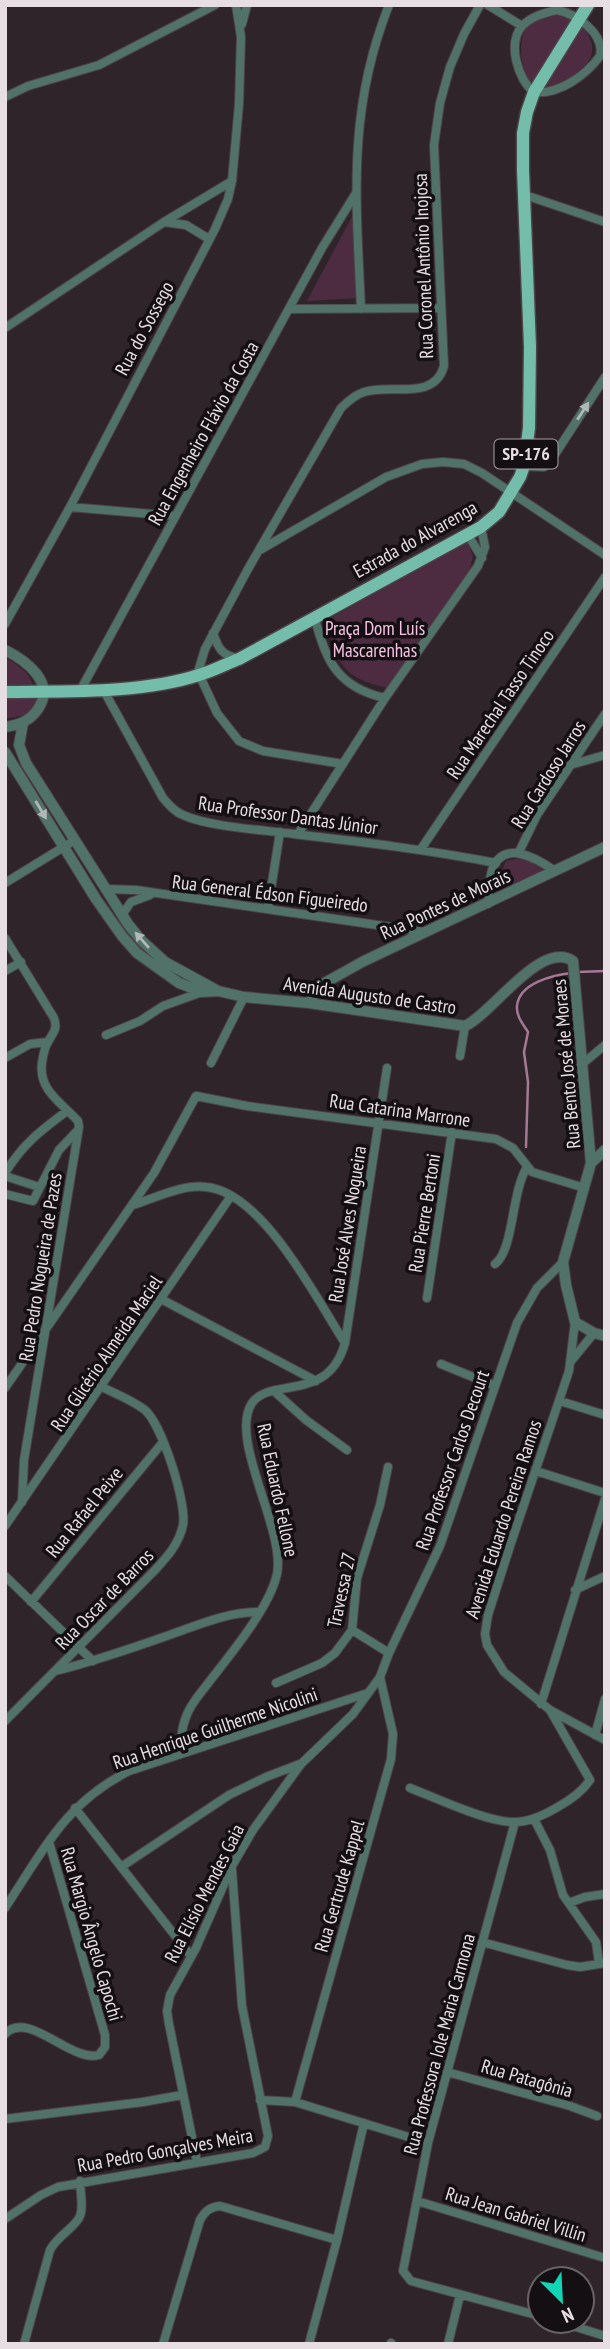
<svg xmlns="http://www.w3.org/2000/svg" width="610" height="2349" viewBox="0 0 610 2349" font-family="'PT Sans Narrow',sans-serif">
<rect width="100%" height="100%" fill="#30242b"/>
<path fill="#4d2c41" d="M557,12C563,15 572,17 577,21C591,34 600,53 583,67C573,76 559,87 545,89C522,92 514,40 528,26C536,18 546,15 557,12Z
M354,213L357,298L307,301Z
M467,542L473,556L470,569L389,688C340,678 340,664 325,621Z
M5,657C31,674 32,675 37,705L26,715L5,719Z
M525,857L544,869L501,892L497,883L506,861Z"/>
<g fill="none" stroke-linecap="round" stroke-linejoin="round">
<path stroke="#a47995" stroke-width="2.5" d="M578,972L605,971
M526,1147L528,1082L524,1052L528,1032C523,1024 516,1016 517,1006C519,983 553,975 572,973"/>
<g stroke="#4d4248" stroke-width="10">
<path id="minor" d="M488,5L522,26
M557,10C576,14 605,33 600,56C586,75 559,95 534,92C518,80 507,44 522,26C532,16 544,13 557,10Z
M242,24L247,5
M5,97L28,86L99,65L215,5
M525,195L605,222
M164,222L186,225L209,239
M289,309L441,308
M361,309C356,199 347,111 389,5
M5,328L164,222L232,181
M524,466L544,467L550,462L605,377
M70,507L175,516
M468,535L482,558
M260,550L386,477L422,464L443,462L464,464L482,473L605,555
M315,618C325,661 339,688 385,698
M5,624L70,507L215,229L228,199L232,181L239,104L241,37L236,5
M213,633C218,648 222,656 238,658
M103,689L163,798C169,805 175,812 183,815C209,827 265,830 294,834C362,842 429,850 496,863
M80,691L322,248L356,193
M343,764L263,751L239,741L217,713L198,672L205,649L248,569L341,408C348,401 355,395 364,392C391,383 434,402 444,366L434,145L440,103L450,67L464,34L480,5
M570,765L605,755
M298,834L385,698L478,566L485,547L481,527
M421,849L605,577
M519,852L537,815L605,714
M5,883L75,840
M105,889L136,890L425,932
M488,904C489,893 489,880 492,870C503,838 538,859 555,871
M268,908L280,832
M122,915L131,902L150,895
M5,938L54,1018C58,1030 53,1032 48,1042C44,1048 43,1056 42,1063C38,1090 62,1103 78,1121L79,1127L24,1460L22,1502
M5,971L21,962
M106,1035L140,1021L163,1006L202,992
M460,1056L465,1026
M5,1058L30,1044L48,1042
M211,1063L244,997
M581,1065L605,1045
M5,1173C23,1144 40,1131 67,1111
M5,1176L39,1187
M5,1194L33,1201L59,1150L78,1130
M133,1205C155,1198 183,1184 206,1187C263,1192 317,1300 345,1343
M495,1264C514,1250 511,1193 527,1167
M427,1298L452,1132
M161,1299L316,1381
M572,1360L594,1333
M441,1364L495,1386
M5,1388L154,1173L196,1096L247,1106L496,1139L513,1148L532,1172L585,1188
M274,1391L306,1420L347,1450
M560,1401L605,1415
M536,1471L605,1493
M5,1526L231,1196
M5,1576L93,1661
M575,1590L605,1576
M31,1602L163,1442
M352,1630L389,1653
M55,1671C96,1661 135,1647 175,1633C203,1623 229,1612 259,1612
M276,1683L322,1663L335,1653L352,1630L357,1578L380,1505L388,1467
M541,1704L605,1499
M550,1710L605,1740
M5,1721L155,1570C167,1557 179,1544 183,1525C187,1503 162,1425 145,1410C132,1400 116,1394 102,1387
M595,1735L605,1699
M181,1754C181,1742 181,1729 186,1717C190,1704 201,1693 209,1682C230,1655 270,1607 277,1574C286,1530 228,1439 252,1403C271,1376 328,1404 345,1343L387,1068
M410,1788C436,1798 489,1823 515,1822C530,1822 544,1815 556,1808C569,1801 582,1792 590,1780L550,1710L504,1672L487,1645L485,1634L488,1615L510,1546L569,1371L575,1322
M75,1808L191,1956
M534,1819L550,1850L563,1895L596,1942L599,1963
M515,1822L428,2143L403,2271L411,2281L540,2316
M121,1867L229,1795L266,1777L300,1764
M569,1903L585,1897L605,1894
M5,1908C43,1851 65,1803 129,1771L368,1693
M482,1942L567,1965L580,1967L605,1963
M5,2034C28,2009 71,2063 99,2055L105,2047V2035L49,1842
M447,2072L570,2106L597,2116
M260,2100L295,2102L428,2143
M295,2102L391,1759L393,1734L380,1677
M5,2119L143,2102L182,2095
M197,2162L169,2024L167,2011L170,1995L196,1948L232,1866L253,1830L301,1764L353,1714L380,1677L389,1653L440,1546L517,1323L537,1288L563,1262
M417,2201L605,2258
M5,2219L41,2195L58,2187L253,2153L265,2147L268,2136L242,2006L232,1870
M557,2321L605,2336
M391,2343L392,2344
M24,2344L50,2250C58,2235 76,2227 80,2216C84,2206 80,2192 80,2181
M163,2344L200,2220C205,2211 210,2207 220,2206L337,2240
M309,2344L337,2240L364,2123
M448,2344L460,2295"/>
</g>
<g stroke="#4d4248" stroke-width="12">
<path id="tertiary" d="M5,650C27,661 56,683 38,709C30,721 19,725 5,727
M23,723L19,745L26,763L128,924L141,940L165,962L218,991
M5,752L96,899L122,936L137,953L179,983L202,992L218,991L244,997L309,1003L465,1026C492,1014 541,939 573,961L591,1163L563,1262L566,1285L575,1322L594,1333L605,1336
M309,1003L319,986L364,961L605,847
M591,1163L605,1150"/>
</g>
<g stroke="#4d4248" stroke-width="15">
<path id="primary" d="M5,692C67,691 140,694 199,675C213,671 226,664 239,659L481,527L499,512L520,477L524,466L529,428L530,347L523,170V133L527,112L534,92L588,5"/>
</g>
<use href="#minor" stroke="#507269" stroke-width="8"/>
<use href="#tertiary" stroke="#507269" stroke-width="10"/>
<use href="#primary" stroke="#73bdaa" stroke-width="12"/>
</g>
<defs><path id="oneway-solid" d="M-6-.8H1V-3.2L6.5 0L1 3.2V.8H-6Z" transform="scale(1.75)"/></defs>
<g fill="#b2b8b8">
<use href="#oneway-solid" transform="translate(583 411) rotate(-57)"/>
<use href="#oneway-solid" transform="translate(41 810) rotate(59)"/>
<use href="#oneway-solid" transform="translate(142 940) rotate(-131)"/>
</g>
<g text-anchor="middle" stroke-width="7" stroke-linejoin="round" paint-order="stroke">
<rect fill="#140f12" stroke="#a7a0a4" stroke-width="2" x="494.5" y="439.5" width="63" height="29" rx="5"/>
<g font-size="18" font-weight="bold" fill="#e6dee3">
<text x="526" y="460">SP-176</text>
</g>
<g font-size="19" fill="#e6dee3" stroke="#140f12">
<text transform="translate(423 266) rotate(-92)" y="7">Rua Coronel Antônio Inojosa</text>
<text transform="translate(144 328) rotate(-62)" y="7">Rua do Sossego</text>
<text transform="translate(203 433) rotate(-61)" y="7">Rua Engenheiro Flávio da Costa</text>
<text transform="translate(415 539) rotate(-29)" y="7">Estrada do Alvarenga</text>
<text transform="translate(500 704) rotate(-56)" y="7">Rua Marechal Tasso Tinoco</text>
<text transform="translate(548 774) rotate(-58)" y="7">Rua Cardoso Jarros</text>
<text transform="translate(288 815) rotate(8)" y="7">Rua Professor Dantas Júnior</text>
<text transform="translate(270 893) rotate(7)" y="7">Rua General Édson Figueiredo</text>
<text transform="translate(445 904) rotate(-25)" y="7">Rua Pontes de Morais</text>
<text transform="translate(370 995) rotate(8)" y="7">Avenida Augusto de Castro</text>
<text transform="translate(566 1064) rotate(-95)" y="7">Rua Bento José de Moraes</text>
<text transform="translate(400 1110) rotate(8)" y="7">Rua Catarina Marrone</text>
<text transform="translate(424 1213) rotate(-81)" y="7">Rua Pierre Bertoni</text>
<text transform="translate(347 1224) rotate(-81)" y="7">Rua José Alves Nogueira</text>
<text transform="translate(40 1267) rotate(-81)" y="7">Rua Pedro Nogueira de Pazes</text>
<text transform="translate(106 1353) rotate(-56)" y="7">Rua Glicério Almeida Maciel</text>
<text transform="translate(452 1460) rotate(-71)" y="7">Rua Professor Carlos Decourt</text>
<text transform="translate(278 1490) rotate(78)" y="7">Rua Eduardo Fellone</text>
<text transform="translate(84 1512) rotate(-51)" y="7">Rua Rafael Peixe</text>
<text transform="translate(503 1519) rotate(-72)" y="7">Avenida Eduardo Pereira Ramos</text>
<text transform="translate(341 1590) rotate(-78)" y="7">Travessa 27</text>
<text transform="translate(104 1599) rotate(-46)" y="7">Rua Oscar de Barros</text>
<text transform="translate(215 1728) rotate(-19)" y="7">Rua Henrique Guilherme Nicolini</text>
<text transform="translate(339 1886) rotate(-74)" y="7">Rua Gertrude Kappel</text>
<text transform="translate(204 1893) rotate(-63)" y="7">Rua Elísio Mendes Gaia</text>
<text transform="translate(92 1934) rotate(74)" y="7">Rua Margio Ângelo Capochi</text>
<text transform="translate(439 2044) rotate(-75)" y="7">Rua Professora Iole Maria Carmona</text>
<text transform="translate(527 2078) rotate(16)" y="7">Rua Patagônia</text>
<text transform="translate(165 2150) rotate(-10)" y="7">Rua Pedro Gonçalves Meira</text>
<text transform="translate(516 2214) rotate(17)" y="7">Rua Jean Gabriel Villin</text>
</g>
<g font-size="19" fill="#f7c2e3" stroke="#140f12">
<text x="375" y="635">Praça Dom Luís<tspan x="375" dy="22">Mascarenhas</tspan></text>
</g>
</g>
<rect width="610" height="2349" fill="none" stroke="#e6dee3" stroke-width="14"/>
<g transform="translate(561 2300) rotate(156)"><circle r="33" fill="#140f12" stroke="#686266" stroke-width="2"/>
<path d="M0-5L12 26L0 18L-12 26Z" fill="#11d5b4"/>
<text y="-10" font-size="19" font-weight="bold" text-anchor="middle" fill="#e6dee3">N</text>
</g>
</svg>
